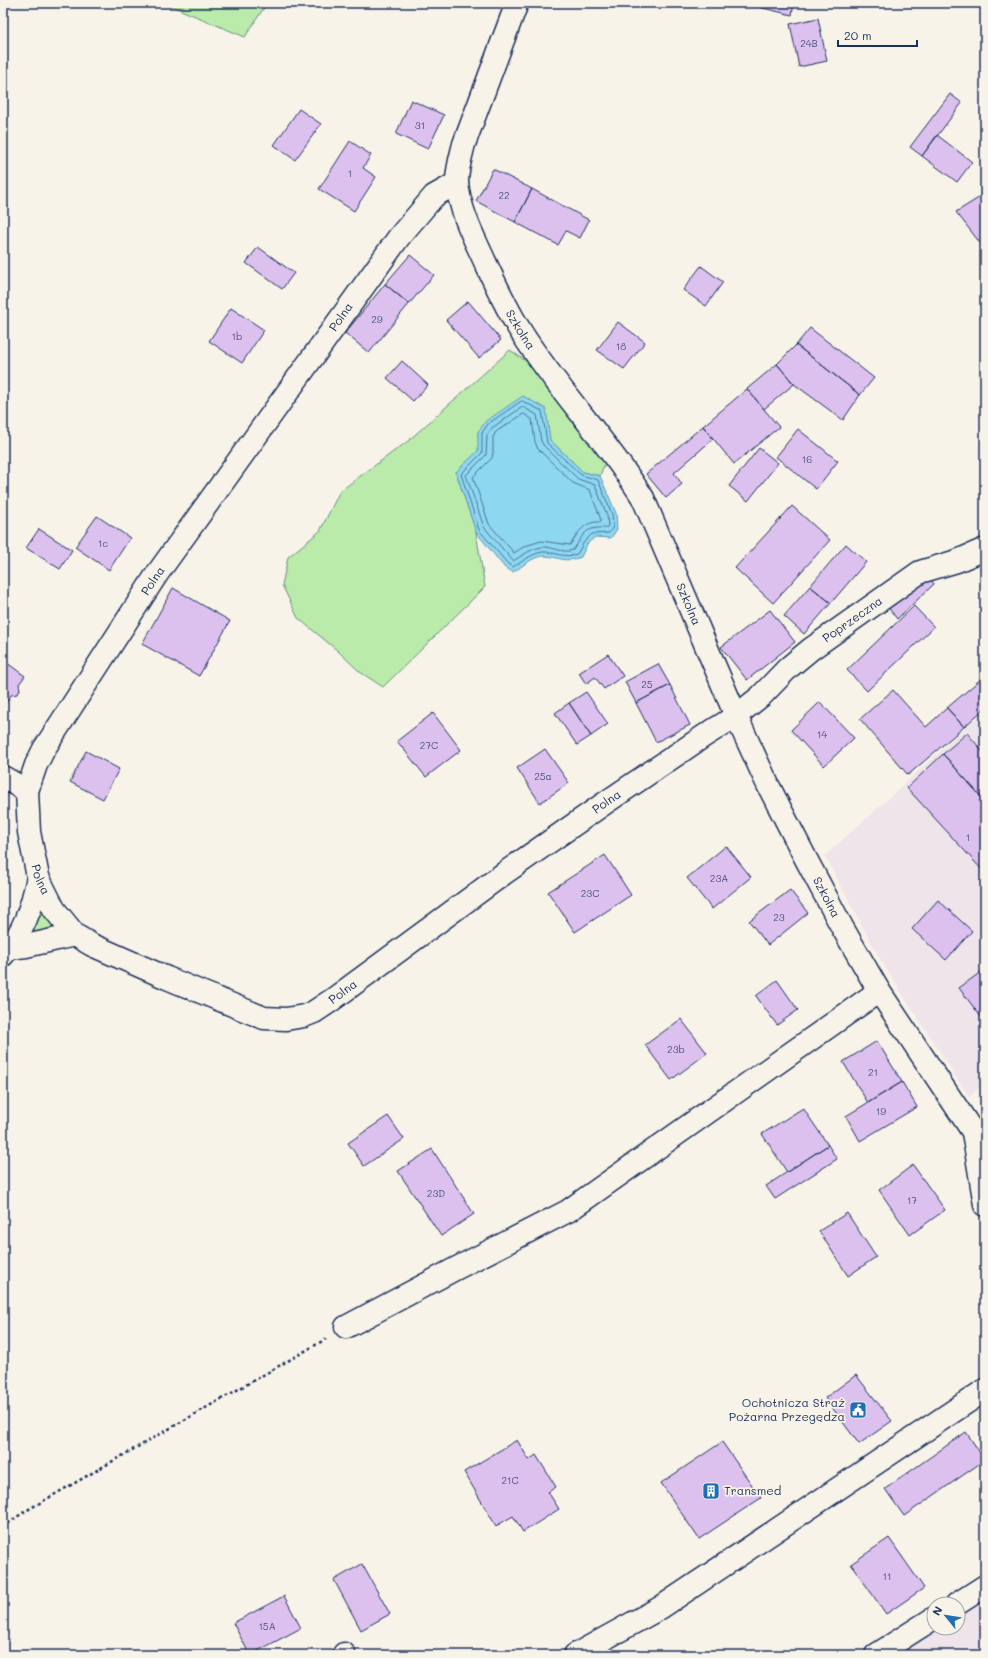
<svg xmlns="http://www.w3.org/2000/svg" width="988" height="1658" viewBox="0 0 988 1658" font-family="Mali,sans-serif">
<rect width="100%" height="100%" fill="#f7f3e8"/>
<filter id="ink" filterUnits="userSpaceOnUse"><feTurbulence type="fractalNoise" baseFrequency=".025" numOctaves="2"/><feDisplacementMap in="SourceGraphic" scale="8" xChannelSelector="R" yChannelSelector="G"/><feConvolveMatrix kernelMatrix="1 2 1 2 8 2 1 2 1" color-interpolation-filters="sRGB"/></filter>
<g filter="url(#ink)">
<path fill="#efe4ea" d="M985,710V1083L969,1097L881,961L825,856Z
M980,1599L985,1604V1655H896L937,1628H958V1614Z"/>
<path fill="#baebaa" stroke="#6a8d84" d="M164,3H267L245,37Z
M510,350L533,366L606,459L600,476L583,472L550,440L478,432L479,451L456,472L476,532L485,587L383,687L360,672L338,651L298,618L282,585L288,557L320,531L340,491L408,441Z
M40,896L60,932L24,938Z"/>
<path fill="#8ed7f0" stroke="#6094b6" d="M523,396L546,409L550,440L583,472L600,476L616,513L617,529L611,538L595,537L587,544L581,557C563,564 559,556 544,556C533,556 522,567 513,572L505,568L476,532L456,472L478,451V432L486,421Z"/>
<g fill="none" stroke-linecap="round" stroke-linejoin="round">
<path stroke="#497298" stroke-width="1" d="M522,401L542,411L547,443L581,475L598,480L612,514L613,527L609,533L592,534L584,542L577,554C564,559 554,551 542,552C531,554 522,562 513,567L508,564L479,530L461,474L482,453V433L488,424Z
M523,407L537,415L541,441L544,446L578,479L595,485L607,515L608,526L606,528C583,527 585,534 573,550C563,554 552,546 542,547C530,549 522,556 513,561L484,527L466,475L486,455L487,435L492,428Z
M524,414L532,419L535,442L538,449L573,483L590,490L601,520L600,522C584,521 578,533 570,545L541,541L525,546L514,553L489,524L473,477L492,458L493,452V437L496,432Z"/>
</g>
<path fill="#dcc1ef" stroke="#1b2f5e" d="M760,3H794L792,15L759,7Z
M818,18L827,61L799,67L790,24Z
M950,94L962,103L922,156L910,147Z
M411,100L444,115L428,149L396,134Z
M299,109L321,124L295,160L274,145Z
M937,135L972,162L957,182L922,156Z
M350,141L371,155L363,168L376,177L354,211L319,189Z
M493,169L532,189L515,222L476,201Z
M532,189L589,220L580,238L566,231L558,245L515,222Z
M985,194V248H984L956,212Z
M258,247L294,273L282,289L246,263Z
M410,255L434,275L409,304L385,284Z
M701,266L723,282L706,306L683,290Z
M385,284L409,304L369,353L345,333Z
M468,301L501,340L479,358L446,320Z
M231,308L264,330L242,363L209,341Z
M618,322L645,342L624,369L597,350Z
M810,328L874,378L860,395L796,345Z
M796,345L860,395L843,420L794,384L777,364Z
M402,361L428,385L413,401L387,378Z
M777,364L794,384L764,409L747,389Z
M747,389L779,427L734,464L703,426Z
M703,426L713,439L674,473L682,484L666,498L646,474Z
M798,429L838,461L816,489L776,457Z
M759,448L778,463L748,501L729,486Z
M792,506L830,540L773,603L735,568Z
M97,516L130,538L109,570L75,547Z
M39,529L72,550L60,569L26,548Z
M846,544L866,562L831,603L810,586Z
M927,574L934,584L897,619L884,602Z
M810,586L831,603L804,634L784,616Z
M173,588L230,621L199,676L142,644Z
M914,606L934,627L867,691L847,670Z
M770,610L795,642L747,680L721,647Z
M608,654L623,676L604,689L595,677L586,684L579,673Z
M3,660L25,676L19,684L20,690L17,694L11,695L6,703L3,701Z
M658,664L670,685L636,703L625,682Z
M982,678L985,681V708L964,727L947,708Z
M670,685L690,725L656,742L636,703Z
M893,690L926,727L947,708L964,727L908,775L860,719Z
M586,692L608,724L591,736L569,703Z
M820,702L854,738L824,766L791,730Z
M569,703L591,736L577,745L555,713Z
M433,713L461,750L426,777L397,741Z
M967,733L985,754V801L943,754Z
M545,749L569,783L540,803L517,768Z
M86,751L119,769L103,799L70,782Z
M943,754L985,801V873L907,788Z
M726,846L751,877L712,909L687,878Z
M605,855L631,895L575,932L548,892Z
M790,890L808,913L768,945L749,921Z
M938,900L972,931L946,960L912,929Z
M985,969V1022L959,988Z
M777,980L798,1010L777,1025L756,996Z
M681,1019L707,1053L671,1080L645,1045Z
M877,1041L902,1082L868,1103L843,1062Z
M902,1082L917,1107L860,1141L846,1116Z
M803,1108L828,1145L787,1172L762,1134Z
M388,1116L404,1139L364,1166L348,1143Z
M828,1145L837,1159L775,1199L766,1186Z
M432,1149L474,1214L441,1236L398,1171Z
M913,1165L945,1210L910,1235L879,1190Z
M847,1213L876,1257L848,1276L819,1231Z
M856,1375L892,1421L859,1444L825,1398Z
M966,1432L985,1460L904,1516L885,1489Z
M517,1440L529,1460L536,1455L556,1487L548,1492L559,1509L523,1532L513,1516L496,1526L464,1472Z
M722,1442L761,1498L699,1539L661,1483Z
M889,1538L924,1588L886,1614L851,1564Z
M362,1564L390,1614L361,1630L334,1580Z
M284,1596L301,1628L250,1655L233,1623Z"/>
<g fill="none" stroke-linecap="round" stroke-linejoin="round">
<g stroke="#1b2f5e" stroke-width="25">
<g id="street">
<path id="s1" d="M517,3L464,144C461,156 457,169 457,182C459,206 470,230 480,251C493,279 506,309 523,335C559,391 607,441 643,498L736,716L768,785L806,859L842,927L879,991L973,1132L985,1205"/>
<path id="s2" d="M457,183L434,196L399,237L157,574L44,749L36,765L27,791L29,832L38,877L54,909L75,935L92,945L167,978L264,1018L286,1019L304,1016L314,1012L332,1000L506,872L605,803L704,736L736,716L761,696L788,668L811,649L920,572L957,561L985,549"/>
<path d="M3,777L27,791"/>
<path d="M9,948L26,946L75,935"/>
<path d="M3,955C24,933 32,906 38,877"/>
<path d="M346,1327L455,1269L568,1211L879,991"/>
<path d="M957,1604L985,1586"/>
<path d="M344,1654V1655"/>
<path d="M575,1655L660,1608L985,1390"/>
<path d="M876,1655L934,1618"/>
</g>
</g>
<path stroke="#1b2f5e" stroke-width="2.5" stroke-dasharray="3 3" stroke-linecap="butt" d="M648,3L660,9
M3,1527L24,1512L326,1339"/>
<use href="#street" stroke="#f7f3e8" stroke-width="22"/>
</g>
</g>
<defs>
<g id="civic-square" transform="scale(0.9)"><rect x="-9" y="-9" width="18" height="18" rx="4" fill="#1f6fb2" stroke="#f7f3e8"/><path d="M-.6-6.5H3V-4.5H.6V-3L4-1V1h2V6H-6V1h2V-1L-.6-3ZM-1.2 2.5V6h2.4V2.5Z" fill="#fff"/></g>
<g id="building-square" transform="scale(0.9)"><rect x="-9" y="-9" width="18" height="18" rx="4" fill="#1f6fb2" stroke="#f7f3e8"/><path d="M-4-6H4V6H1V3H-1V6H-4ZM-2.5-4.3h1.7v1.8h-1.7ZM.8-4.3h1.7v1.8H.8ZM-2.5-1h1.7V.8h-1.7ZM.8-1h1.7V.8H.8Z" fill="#fff"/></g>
</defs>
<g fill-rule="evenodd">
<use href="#civic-square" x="858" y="1410"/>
<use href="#building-square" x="711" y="1491"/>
</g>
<g text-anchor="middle" stroke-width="3.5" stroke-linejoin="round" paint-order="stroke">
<g font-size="10" fill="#4b5482">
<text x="809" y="47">24B</text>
<text x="420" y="129">31</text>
<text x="350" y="177">1</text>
<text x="504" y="199">22</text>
<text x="377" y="323">29</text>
<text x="237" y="340">1b</text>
<text x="621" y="350">18</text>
<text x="807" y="463">16</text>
<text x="103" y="547">1c</text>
<text x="647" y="688">25</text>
<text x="822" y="738">14</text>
<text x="429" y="749">27C</text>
<text x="543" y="780">25a</text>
<text x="968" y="841">1</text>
<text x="719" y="882">23A</text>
<text x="590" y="897">23C</text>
<text x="779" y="921">23</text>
<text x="676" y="1053">23b</text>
<text x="873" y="1076">21</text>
<text x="881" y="1115">19</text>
<text x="436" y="1197">23D</text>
<text x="912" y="1204">17</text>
<text x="510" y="1484">21C</text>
<text x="887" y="1580">11</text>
<text x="267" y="1630">15A</text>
</g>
<g font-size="12" fill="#1b2f5e" stroke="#f7f3e8">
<text transform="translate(341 317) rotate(-55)" y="4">Polna</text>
<text dy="4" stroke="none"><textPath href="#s1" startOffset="351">Szkolna</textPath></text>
<text transform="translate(153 581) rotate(-56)" y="4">Polna</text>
<text dy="4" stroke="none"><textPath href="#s1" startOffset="675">Szkolna</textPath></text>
<text dy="4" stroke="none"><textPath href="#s2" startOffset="1830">Poprzeczna</textPath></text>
<text dy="4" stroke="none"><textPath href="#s2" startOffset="1523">Polna</textPath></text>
<text dy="4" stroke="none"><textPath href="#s2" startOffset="839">Polna</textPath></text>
<text dy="4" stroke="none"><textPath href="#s1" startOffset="999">Szkolna</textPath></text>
<text dy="4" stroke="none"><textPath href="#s2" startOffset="1198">Polna</textPath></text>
</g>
<g font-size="12" fill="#1b2f5e" stroke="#f7f3e8" text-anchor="end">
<text x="845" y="1407">Ochotnicza Straż<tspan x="845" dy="14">Pożarna Przegędza</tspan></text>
<text x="724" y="1495" text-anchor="start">Transmed</text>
</g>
</g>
<rect width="988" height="1658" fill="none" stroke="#f7f3e8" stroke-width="16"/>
<rect x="8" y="8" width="972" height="1642" fill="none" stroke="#1b2f5e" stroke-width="1.5" filter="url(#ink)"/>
<g transform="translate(946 1616) rotate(300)"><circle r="19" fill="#f7f3e8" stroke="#9fa5b1"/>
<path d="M0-3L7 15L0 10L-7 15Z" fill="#1f6fb2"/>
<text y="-6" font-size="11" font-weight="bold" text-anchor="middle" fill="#1b2f5e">N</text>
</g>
<path d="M838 40v6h79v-6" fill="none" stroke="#1b2f5e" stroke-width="2"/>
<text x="844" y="40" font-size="12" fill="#1b2f5e" stroke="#f7f3e8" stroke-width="3" paint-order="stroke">20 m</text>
</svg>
